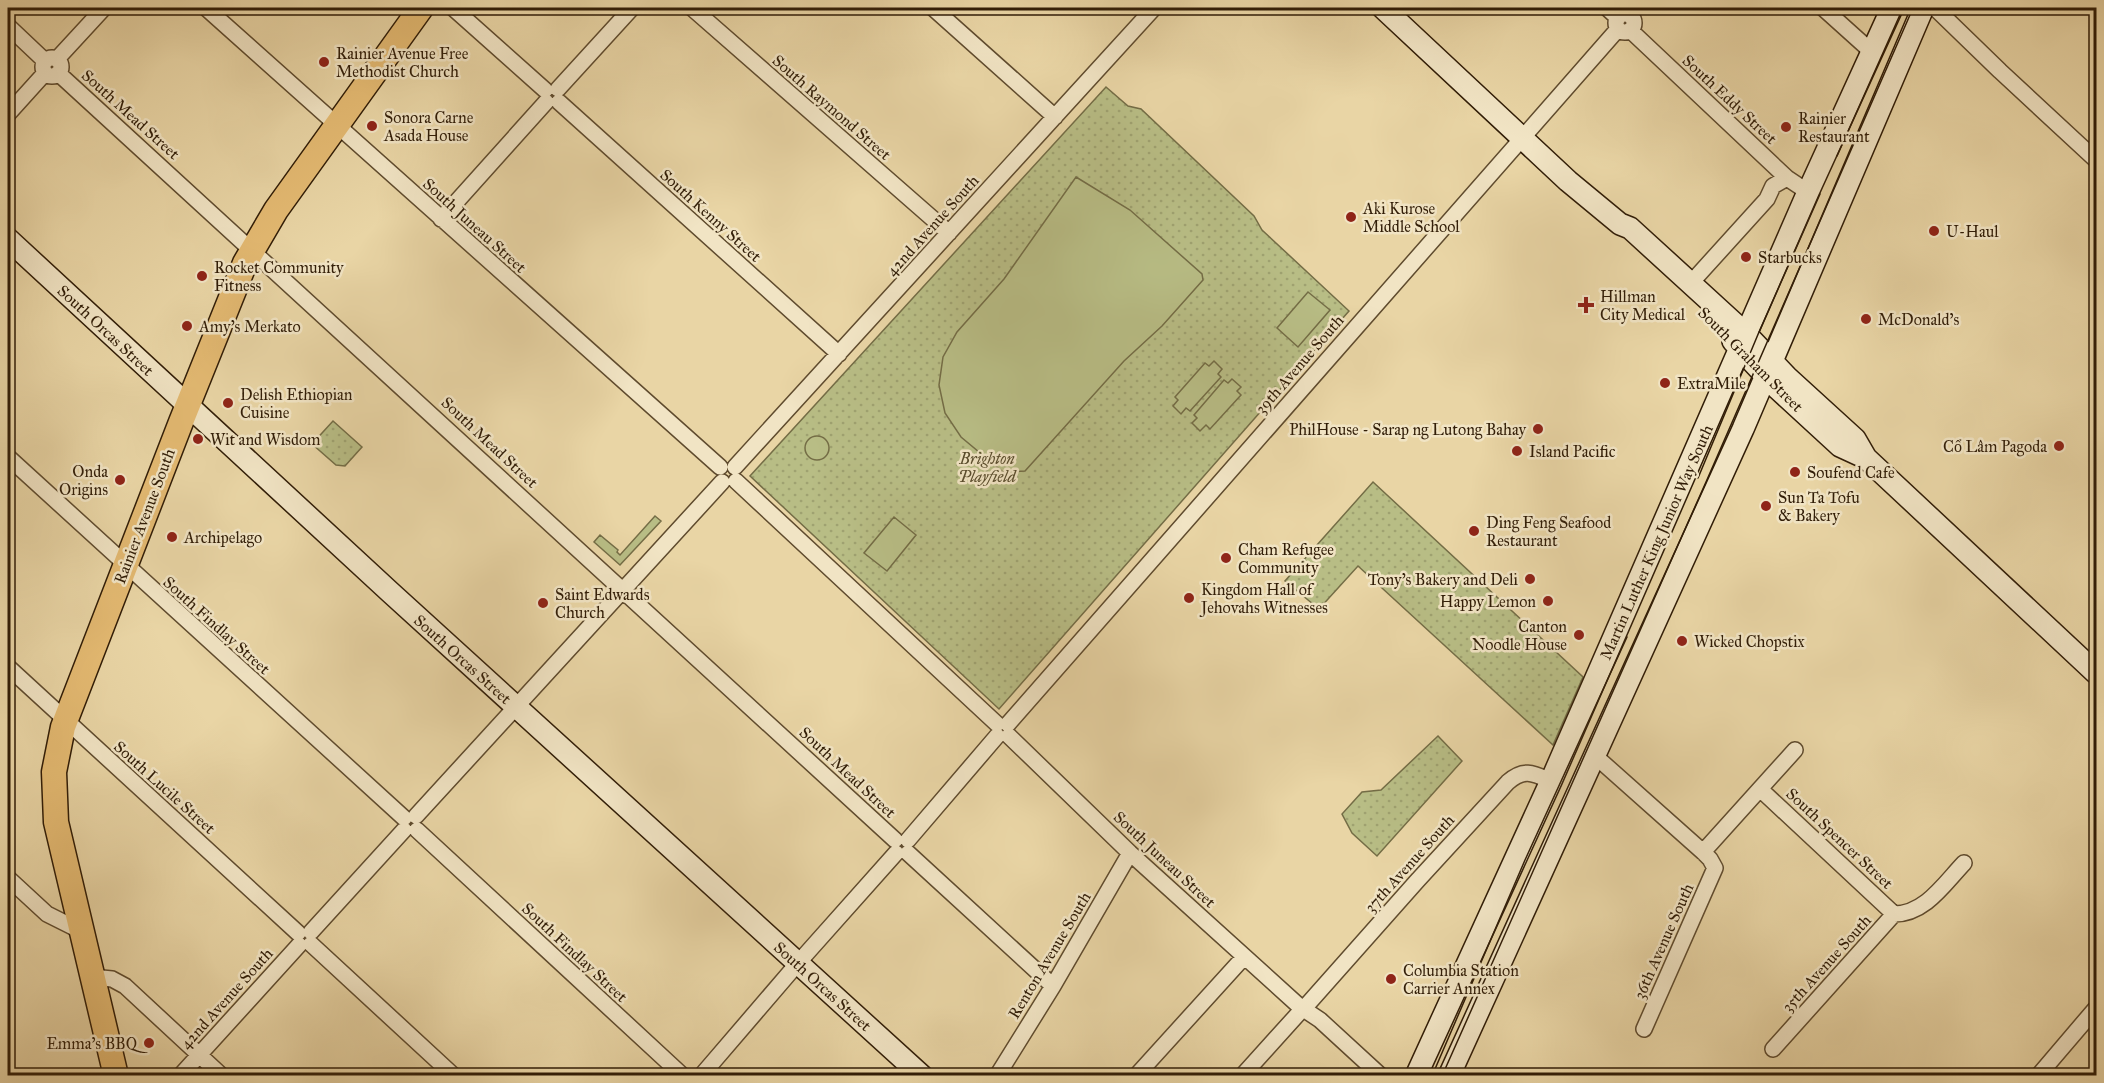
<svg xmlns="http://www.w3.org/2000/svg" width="2104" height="1083" viewBox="0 0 2104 1083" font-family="'IM FELL Great Primer',serif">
<defs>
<pattern id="grass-dots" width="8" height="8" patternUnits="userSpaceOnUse" patternTransform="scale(1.5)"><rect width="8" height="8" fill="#b8bd85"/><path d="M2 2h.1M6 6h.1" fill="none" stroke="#9fa271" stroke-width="1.8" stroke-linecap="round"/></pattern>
</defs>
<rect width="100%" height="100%" fill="#e9d5a5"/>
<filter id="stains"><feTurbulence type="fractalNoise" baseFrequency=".00333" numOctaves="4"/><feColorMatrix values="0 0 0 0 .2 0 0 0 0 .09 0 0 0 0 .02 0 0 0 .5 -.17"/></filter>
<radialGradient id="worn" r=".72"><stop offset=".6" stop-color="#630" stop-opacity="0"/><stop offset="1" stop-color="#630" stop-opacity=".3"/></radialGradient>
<path fill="url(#grass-dots)" stroke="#746d46" stroke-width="1.5" d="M1106,87L1128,106L1141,109L1254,216L1262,230L1349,311L999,709L750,476Z
M333,421L362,447L345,466L336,465L312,444Z
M1373,482L1583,677L1553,745L1358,566L1319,609L1285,581Z
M1438,736L1462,761L1377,856L1352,833L1342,814L1362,792L1381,790Z"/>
<path fill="#b8bd85" stroke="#746d46" stroke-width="1.5" d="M1076,177L1130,210L1202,274L1203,280L1162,326L1124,361L1025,471L1003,472L961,437L945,413L939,385L943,357L957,332L1004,279Z
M1308,292L1330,310L1298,347L1277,328Z
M1214,361L1222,369L1218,374L1221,377L1190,411L1186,408L1181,414L1173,406L1178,400L1175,397L1205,363L1209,366Z
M1232,379L1241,387L1237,391L1241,395L1210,429L1206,425L1200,431L1192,423L1197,418L1194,415L1224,380L1228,383Z
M805 448a12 12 0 1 1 24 0a12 12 0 1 1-24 0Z
M655,516L661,521L620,565L594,542L600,535L618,550L617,552L620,555Z
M894,517L916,535L887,571L864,553Z"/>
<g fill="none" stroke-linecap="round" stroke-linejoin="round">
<g stroke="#5f4b2e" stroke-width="18">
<path id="street" d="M206,8L720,467
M453,8L545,90
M692,8L949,233
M933,8L1055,117
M1607,8L1618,18
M1823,8L1873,53
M1935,8L2000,71L2096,160
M1616 23a9 9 0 1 1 18 0a9 9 0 1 1-18 0Z
M8,26L45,61
M1630,30L1787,178L1808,192
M43 67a9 9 0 1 1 18 0a9 9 0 1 1-18 0Z
M57,59L104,8
M58,73L895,840
M558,89L632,8
M559,102L839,354
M8,114L45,73
M441,219L546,102
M1690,284L1767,199L1773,186L1787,178
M8,457L404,818
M735,467L1154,8
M736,481L997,724
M8,667L298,933
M1008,724L1618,29
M1009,736L1130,853L1298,1005
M1594,755L1703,852L1710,859L1715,868L1644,1029
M1760,789L1894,914
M416,816L722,482
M417,830L683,1076
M908,840L997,736
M1703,852L1795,750
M908,853L1053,986
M8,878L47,914L81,931
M311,932L404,830
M311,944L454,1076
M92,977L112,979L125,986L222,1076
M1307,1005L1417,881L1508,782C1524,768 1533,773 1551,781
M1308,1012L1320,1020L1381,1076
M1773,1049L1894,914C1925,914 1944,884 1964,863
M180,1076L299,945
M701,1076L798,963L896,853
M997,1076L1053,986L1130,853
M1136,1076L1244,957
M1242,1076L1298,1014
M2038,1076L2096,1008"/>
</g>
<g stroke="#311d07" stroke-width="24">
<path id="secondary" d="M1383,8L1568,181L1620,224L1630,228L1746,334L1787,377L1855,439L1866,458L2096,673
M8,239L390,592L922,1076
M1733,341L1778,389L1840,446L1866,458
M1416,1076L1551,781L1808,192L1892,8
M1449,1076L1743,429L1923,8"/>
</g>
<g stroke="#311d07" stroke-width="27">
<path id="primary" d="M116,1076L56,822L54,772L63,727L181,422L245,263L276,210L421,8"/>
</g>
<use href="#street" stroke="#f1e4c4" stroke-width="15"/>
<use href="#secondary" stroke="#f1e4c4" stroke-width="21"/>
<use href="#primary" stroke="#e4ba72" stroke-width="24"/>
<path stroke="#311d07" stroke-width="1.5" d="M1837,156L1903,8
M1698,478L1759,332L1820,194
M1432,1076L1525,860L1627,637
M1442,1076L1706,482L1913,8"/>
</g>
<g fill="#8f2418" stroke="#f1e4c4" stroke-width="2">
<circle cx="324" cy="62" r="6"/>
<circle cx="372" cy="126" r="6"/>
<circle cx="1786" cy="127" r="6"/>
<circle cx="1351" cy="217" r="6"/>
<circle cx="1934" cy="231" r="6"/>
<circle cx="1746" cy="257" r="6"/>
<circle cx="202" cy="276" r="6"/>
<path d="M1583 296h6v6h6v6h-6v6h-6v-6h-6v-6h6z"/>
<circle cx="1866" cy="319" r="6"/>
<circle cx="187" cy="326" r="6"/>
<circle cx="1665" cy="383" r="6"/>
<circle cx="228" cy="403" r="6"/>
<circle cx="1538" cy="429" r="6"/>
<circle cx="198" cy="439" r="6"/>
<circle cx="2059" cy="446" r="6"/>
<circle cx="1517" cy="451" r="6"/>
<circle cx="1795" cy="472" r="6"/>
<circle cx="120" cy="480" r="6"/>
<circle cx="1766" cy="506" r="6"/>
<circle cx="1474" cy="531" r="6"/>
<circle cx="172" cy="537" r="6"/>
<circle cx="1226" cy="558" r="6"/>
<circle cx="1530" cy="579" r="6"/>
<circle cx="1189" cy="598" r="6"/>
<circle cx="1548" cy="601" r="6"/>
<circle cx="543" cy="603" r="6"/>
<circle cx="1579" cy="635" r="6"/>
<circle cx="1682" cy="641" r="6"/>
<circle cx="1391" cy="979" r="6"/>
<circle cx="149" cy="1043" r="6"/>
</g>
<g text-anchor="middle" stroke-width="5" stroke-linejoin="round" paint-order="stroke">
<g font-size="16" fill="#311d07" stroke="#f1e4c4" text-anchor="start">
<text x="336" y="59">Rainier Avenue Free<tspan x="336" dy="18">Methodist Church</tspan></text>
<text x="384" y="123">Sonora Carne<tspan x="384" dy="18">Asada House</tspan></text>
<text x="1798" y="124">Rainier<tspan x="1798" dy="18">Restaurant</tspan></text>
<text x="1363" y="214">Aki Kurose<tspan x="1363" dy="18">Middle School</tspan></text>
<text x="1946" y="237">U-Haul</text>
<text x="1758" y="263">Starbucks</text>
<text x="214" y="273">Rocket Community<tspan x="214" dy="18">Fitness</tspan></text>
<text x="1600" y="302">Hillman<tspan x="1600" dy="18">City Medical</tspan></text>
<text x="1878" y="325">McDonald's</text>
<text x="199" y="332">Amy's Merkato</text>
<text x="1677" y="389">ExtraMile</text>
<text x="240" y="400">Delish Ethiopian<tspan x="240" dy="18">Cuisine</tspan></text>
<text x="1526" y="435" text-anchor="end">PhilHouse - Sarap ng Lutong Bahay</text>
<text x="210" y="445">Wit and Wisdom</text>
<text x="2047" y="452" text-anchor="end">Cổ Lâm Pagoda</text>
<text x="1529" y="457">Island Pacific</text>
<text x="108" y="477" text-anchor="end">Onda<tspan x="108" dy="18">Origins</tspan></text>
<text x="1807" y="478">Soufend Cafe</text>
<text x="1778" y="503">Sun Ta Tofu<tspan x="1778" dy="18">&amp; Bakery</tspan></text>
<text x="1486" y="528">Ding Feng Seafood<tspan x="1486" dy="18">Restaurant</tspan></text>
<text x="184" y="543">Archipelago</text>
<text x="1238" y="555">Cham Refugee<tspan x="1238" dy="18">Community</tspan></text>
<text x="1518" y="585" text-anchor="end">Tony's Bakery and Deli</text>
<text x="1201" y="595">Kingdom Hall of<tspan x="1201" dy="18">Jehovahs Witnesses</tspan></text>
<text x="555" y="600">Saint Edwards<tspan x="555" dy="18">Church</tspan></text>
<text x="1536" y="607" text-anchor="end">Happy Lemon</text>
<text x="1567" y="632" text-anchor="end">Canton<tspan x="1567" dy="18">Noodle House</tspan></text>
<text x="1694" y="647">Wicked Chopstix</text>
<text x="1403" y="976">Columbia Station<tspan x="1403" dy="18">Carrier Annex</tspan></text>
<text x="137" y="1049" text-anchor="end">Emma's BBQ</text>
</g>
<g font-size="16" fill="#311d07" stroke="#f1e4c4">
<text transform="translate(1730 99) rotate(43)" y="6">South Eddy Street</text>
<text transform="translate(832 107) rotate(41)" y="6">South Raymond Street</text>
<text transform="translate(131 114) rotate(42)" y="6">South Mead Street</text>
<text transform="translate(711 215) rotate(42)" y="6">South Kenny Street</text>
<text transform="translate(475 225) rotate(42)" y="6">South Juneau Street</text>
<text transform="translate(932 225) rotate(-48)" y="6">42nd Avenue South</text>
<text transform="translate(106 330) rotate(43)" y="6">South Orcas Street</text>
<text transform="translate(1751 359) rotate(45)" y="6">South Graham Street</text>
<text transform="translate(1299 364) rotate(-49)" y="6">39th Avenue South</text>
<text transform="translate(490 442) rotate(43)" y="6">South Mead Street</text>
<text transform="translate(144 516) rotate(-69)" y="6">Rainier Avenue South</text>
<text transform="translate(1656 542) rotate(-66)" y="6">Martin Luther King Junior Way South</text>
<text transform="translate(217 625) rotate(42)" y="6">South Findlay Street</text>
<text transform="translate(463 659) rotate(42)" y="6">South Orcas Street</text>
<text transform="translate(848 772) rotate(43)" y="6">South Mead Street</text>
<text transform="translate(165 787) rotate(42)" y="6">South Lucile Street</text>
<text transform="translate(1840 838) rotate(43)" y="6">South Spencer Street</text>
<text transform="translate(1165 859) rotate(43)" y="6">South Juneau Street</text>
<text transform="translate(1409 863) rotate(-48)" y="6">37th Avenue South</text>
<text transform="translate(1663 941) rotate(-66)" y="6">36th Avenue South</text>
<text transform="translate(575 952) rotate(43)" y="6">South Findlay Street</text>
<text transform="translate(1049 955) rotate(-59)" y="6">Renton Avenue South</text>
<text transform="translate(1826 963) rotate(-48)" y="6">35th Avenue South</text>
<text transform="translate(823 986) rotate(42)" y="6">South Orcas Street</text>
<text transform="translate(226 998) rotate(-48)" y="6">42nd Avenue South</text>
</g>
<g font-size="16" font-style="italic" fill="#5a4d2d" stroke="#f1e4c4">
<text x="987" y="464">Brighton<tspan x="987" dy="18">Playfield</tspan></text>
</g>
</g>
<rect width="2104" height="1083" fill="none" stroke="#e9d5a5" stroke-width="30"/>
<rect x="9" y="9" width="2086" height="1065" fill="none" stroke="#311d07" stroke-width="3"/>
<rect x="15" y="15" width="2074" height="1053" fill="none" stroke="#311d07" stroke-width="1.5"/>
<rect width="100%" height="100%" filter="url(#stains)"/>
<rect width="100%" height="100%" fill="url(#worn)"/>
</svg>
